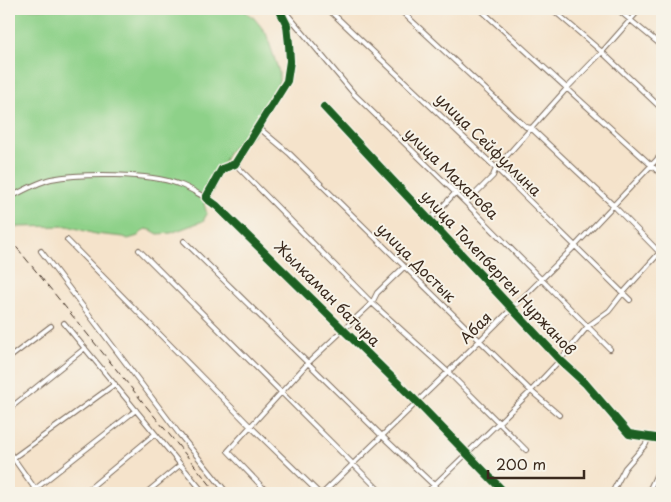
<svg xmlns="http://www.w3.org/2000/svg" width="671" height="502" viewBox="0 0 671 502" font-family="'Playpen Sans',sans-serif">
<rect width="100%" height="100%" fill="#f7f3e8"/>
<filter id="ink" filterUnits="userSpaceOnUse"><feTurbulence type="fractalNoise" baseFrequency=".02" numOctaves="2"/><feDisplacementMap in="SourceGraphic" scale="10" xChannelSelector="R" yChannelSelector="G"/><feConvolveMatrix kernelMatrix="1 2 1 2 8 2 1 2 1" color-interpolation-filters="sRGB"/></filter>
<filter id="wash" filterUnits="userSpaceOnUse"><feTurbulence type="fractalNoise" baseFrequency=".0096" numOctaves="4" result="noise"/><feDisplacementMap in="SourceGraphic" scale="20" xChannelSelector="R" yChannelSelector="G"/><feGaussianBlur stdDeviation="1.12" result="paint"/><feColorMatrix in="noise" values="0 0 0 0 0 0 0 0 0 0 0 0 0 0 0 0 0 1.4 0 .05"/><feComposite in="paint" operator="in"/></filter>
<g filter="url(#wash)">
<rect width="100%" height="100%" fill="#f5e3cb"/>
<path fill="#8ed189" stroke="#647e54" d="M12,9H242L254,18L266,33L279,72V82L253,135L241,141L229,151L220,169L213,191L204,204L207,214L203,221L171,233L158,234L151,230L145,229L138,236L128,239L124,237L95,234L68,226L15,227L9,225V17Z"/>
</g>
<g filter="url(#ink)">
<g fill="none" stroke-linecap="round" stroke-linejoin="round">
<g stroke="#7c6b5b" stroke-width="6">
<path id="minor" d="M279,9L287,25L289,44L290,61L287,81L235,164L222,169L206,198L217,206L417,402L505,493
M283,9L354,94L466,203L610,349
M328,9L496,168L630,300
M399,9L526,127L531,128L613,205L662,255
M480,9L662,175
M552,9L602,52L662,109
M617,9L662,46
M324,107L560,360L585,383L629,434L662,439
M258,127L290,154L531,391L559,415
M235,164L372,303L448,372L526,450
M9,198C22,191 36,183 51,179C81,173 150,173 178,184C188,187 197,193 206,198
M466,203L493,176L496,168L568,87L602,52L640,9
M429,221L455,193
M67,240L250,426L319,493
M184,241L382,436L442,493
M139,250L382,493
M41,251L180,435L227,493
M64,323L204,493
M9,358L51,326
M9,409L85,348
M9,452L38,493
M9,461L115,384
M30,493L136,410
M84,493L155,434
M146,493L180,465
M268,493L228,451L308,363L372,303L377,293L404,267
M323,493L448,372L575,246L662,154
M426,493L527,395L560,360L588,326L609,311L623,293L662,250
M612,493L625,468L646,444L648,438
M648,493L662,463"/>
</g>
<use href="#minor" stroke="#fff" stroke-width="4"/>
<path stroke="#3b2a1e" stroke-width="1" stroke-dasharray="8 4" stroke-linecap="butt" d="M9,238L217,493"/>
<g stroke="#f7f3e8" stroke-width="11">
<path id="cycleway" d="M279,9L287,25L289,44L290,61L287,81L235,164L222,169L206,198L217,206L417,402L505,493
M324,107L560,360L585,383L629,434L662,439"/>
</g>
<use href="#cycleway" stroke="#1b5e20" stroke-width="8"/>
</g>
</g>
<g text-anchor="middle" stroke-width="4" stroke-linejoin="round" paint-order="stroke">
<g font-size="15" fill="#3b2a1e" stroke="#f7f3e8">
<text transform="translate(488 145) rotate(44)" y="5">улица Сейфуллина</text>
<text transform="translate(451 174) rotate(44)" y="5">улица Махатова</text>
<text transform="translate(416 263) rotate(45)" y="5">улица Достык</text>
<text transform="translate(498 273) rotate(47)" y="5">улица Толепберген Нуржанов</text>
<text transform="translate(327 294) rotate(45)" y="5">Жылкаман батыра</text>
<text transform="translate(476 328) rotate(-45)" y="5">Абая</text>
</g>
</g>
<rect width="671" height="502" fill="none" stroke="#f7f3e8" stroke-width="30"/>
<path d="M488 470v8h96v-8" fill="none" stroke="#3b2a1e" stroke-width="2.5"/>
<text x="496" y="470" font-size="15" fill="#3b2a1e" stroke="#f7f3e8" stroke-width="4" paint-order="stroke">200 m</text>
</svg>
